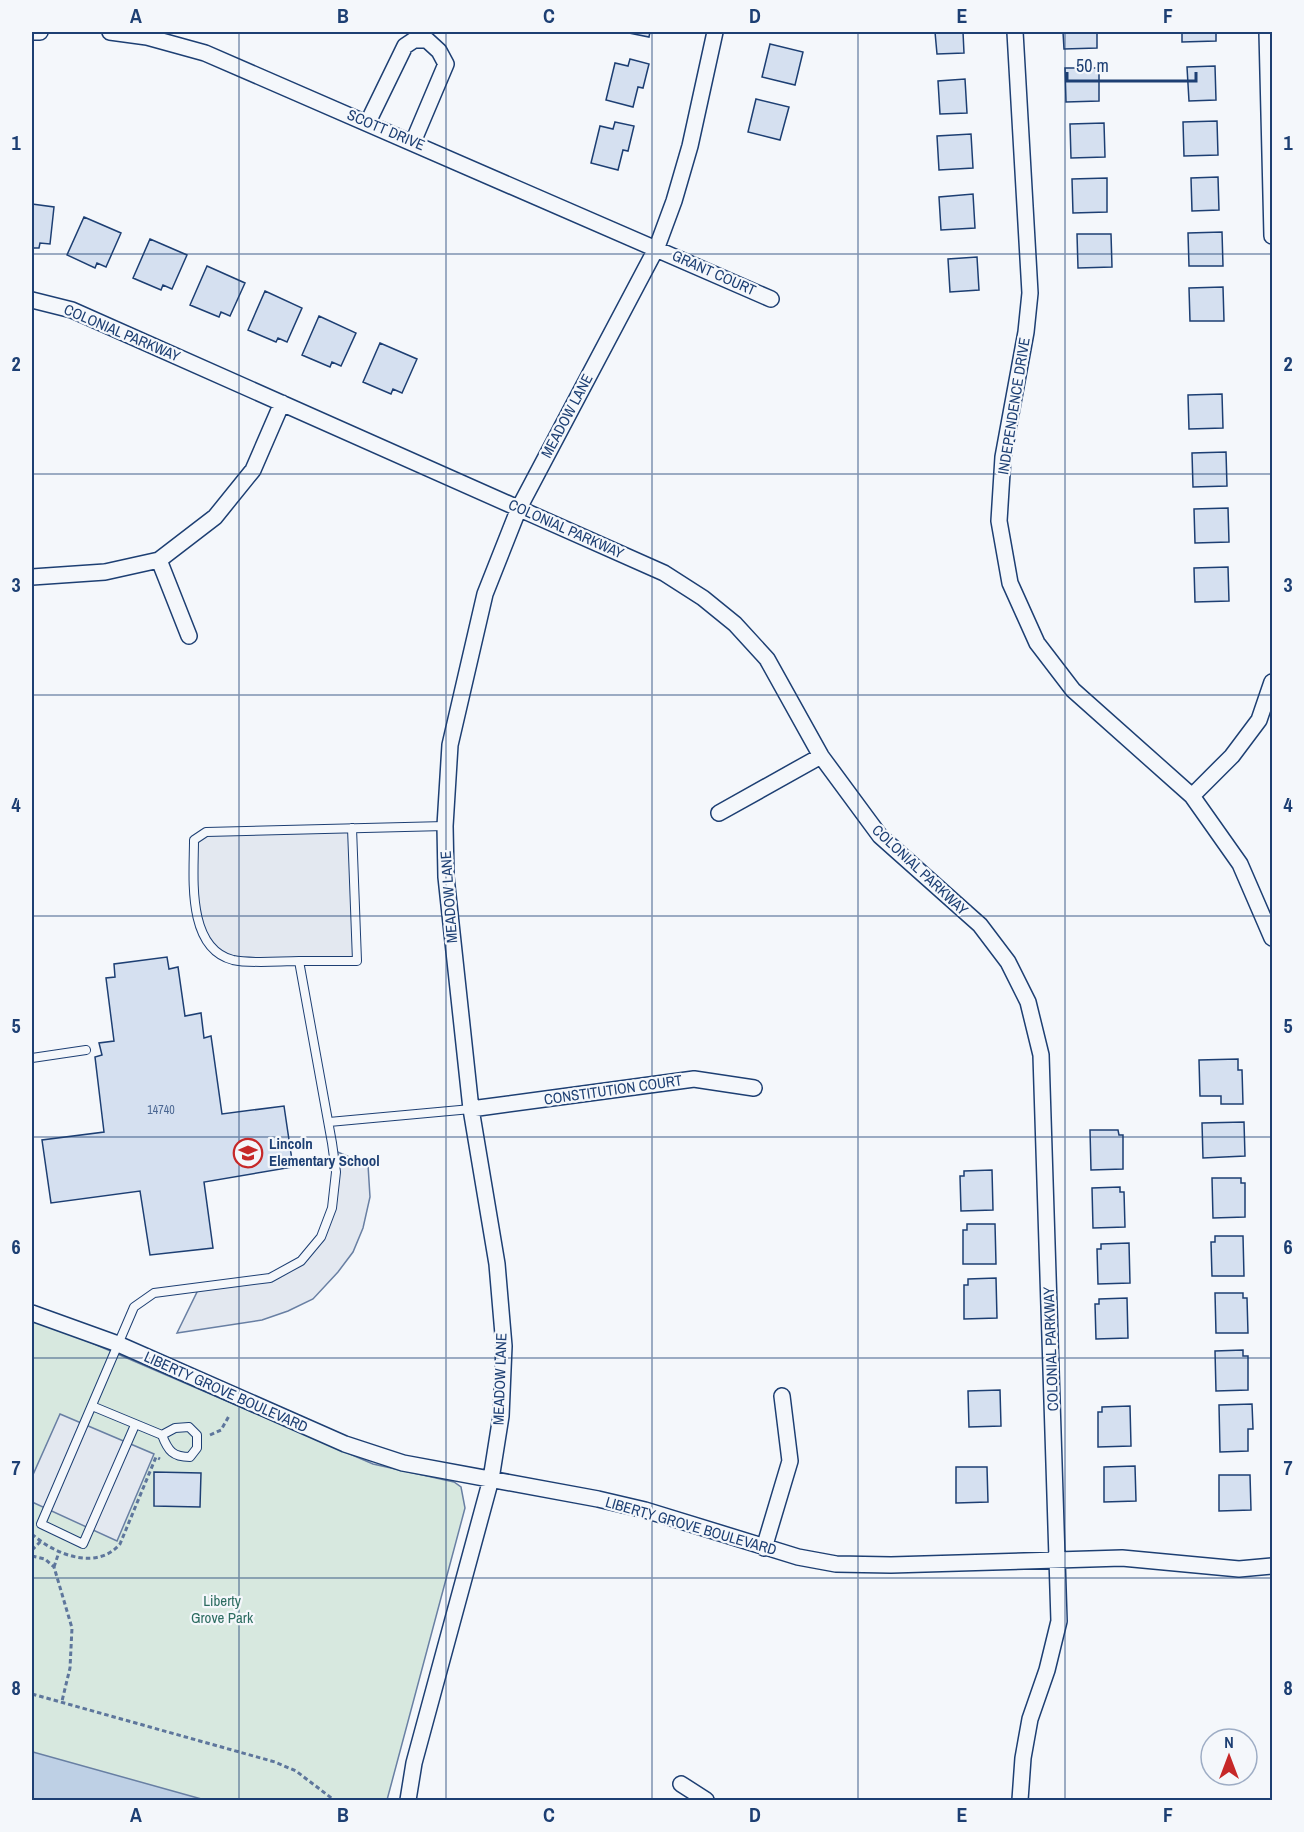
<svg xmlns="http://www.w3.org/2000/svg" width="1304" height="1832" viewBox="0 0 1304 1832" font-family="'Archivo Narrow',sans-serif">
<rect width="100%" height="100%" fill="#f4f7fb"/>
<path fill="#d7e8df" stroke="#687fa3" stroke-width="1.5" d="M32,1320L85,1340L373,1464L454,1482L461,1487L465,1508L387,1800H32Z"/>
<path fill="#e3e8f0" stroke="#687fa3" stroke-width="1.5" d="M352,828L357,961L233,960L215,950L201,930L194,905V840L206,832Z
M333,1150L368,1165L370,1197L363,1228L353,1252L338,1272L313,1299L288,1311L262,1320L177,1333L199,1288L270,1278L301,1261L321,1237L332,1208Z
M60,1414L154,1454L117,1541L32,1502V1477Z"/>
<path fill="#bed0e5" stroke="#687fa3" stroke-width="1.5" d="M32,1752H33L205,1800H32Z"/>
<path fill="#d5e0f0" stroke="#1d3f73" stroke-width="1.5" d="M624,32H650L649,37Z
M935,32H963L964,53L937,54Z
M1063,32H1097V48L1064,49Z
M1182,32H1216V41L1182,42Z
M770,44L803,52L795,85L762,77Z
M630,59L649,64L643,88L638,87L633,107L606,100L615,63L628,66Z
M1215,66L1216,100L1189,101L1187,67Z
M1065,68H1099V101L1066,102Z
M965,79L967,113L940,114L938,81Z
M756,99L789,107L780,140L748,132Z
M1217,121L1218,155L1184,156L1183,122Z
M615,122L634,126L628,151L623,150L618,170L591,163L600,126L613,129Z
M1104,123L1105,157L1071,158L1070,124Z
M971,134L973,168L939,170L937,136Z
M1218,177L1219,210L1192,211L1191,178Z
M1107,178V212L1073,213L1072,179Z
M973,194L975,228L941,230L939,197Z
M32,204L54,207L50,244L40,243L39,248H32Z
M84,217L121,233L106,267L97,263L95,268L67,255Z
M1222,232L1223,266H1189L1188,233Z
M1077,234H1111L1112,267L1078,268Z
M150,239L187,255L172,289L163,285L161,290L133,278Z
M977,257L979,290L950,292L948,259Z
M207,266L245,283L230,316L221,312L219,317L190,305Z
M1223,287L1224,321H1190L1189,288Z
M265,291L302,308L287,342L278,338L276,342L248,330Z
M319,316L356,333L341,366L332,362L330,367L302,355Z
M380,343L417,359L402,393L393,389L391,394L363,382Z
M1222,394L1223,428L1189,429L1188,395Z
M1226,452L1227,486L1193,487L1192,453Z
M1228,508L1229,542L1195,543L1194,509Z
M1228,567L1229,601L1195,602L1194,568Z
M167,957L169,969L178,967L185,1016L201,1013L204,1038L211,1036L222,1114L284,1106L293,1167L204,1182L213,1248L150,1255L140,1191L51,1203L42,1140L104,1132L95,1057L102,1055L99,1043L114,1041L106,978L115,977L114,964Z
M1238,1059V1070H1242L1243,1104H1221V1096H1200L1199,1060Z
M1244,1122L1245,1156L1203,1158L1202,1123Z
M1090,1130H1118L1119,1135H1123V1169L1091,1170Z
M992,1170L993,1210L961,1211L960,1176H964V1171Z
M1212,1178H1241V1183H1245V1217L1213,1218Z
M1120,1187V1192H1124L1125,1227L1093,1228L1092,1188Z
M967,1224H995L996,1264H963V1230H967Z
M1215,1236H1243L1244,1276H1212L1211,1242H1215Z
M1129,1243L1130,1283L1098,1284L1097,1249H1101V1244Z
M996,1278L997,1318L964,1319V1285H968V1279Z
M1215,1293H1243V1298H1247L1248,1333H1216Z
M1127,1298L1128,1338L1096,1339L1095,1304H1099V1299Z
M1243,1350V1356H1248V1390L1216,1391L1215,1351Z
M1000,1390L1001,1426L969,1427L968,1391Z
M1252,1404L1253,1429H1248V1451L1220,1452L1219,1405Z
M1130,1406L1131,1446L1098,1447V1412H1102V1407Z
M1135,1466L1136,1501L1104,1502V1467Z
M956,1467H987L988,1502L956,1503Z
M154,1472L201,1473L200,1507L154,1506Z
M1219,1475H1250L1251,1510L1219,1511Z"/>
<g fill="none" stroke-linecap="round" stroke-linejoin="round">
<g stroke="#1d3f73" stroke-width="10">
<path id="service" d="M299,961H357L352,828
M32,1058L86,1050
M329,1122L471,1109
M92,1406L162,1435C168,1451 173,1457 190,1457L197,1448V1435L189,1427L175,1428L162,1435
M135,1425L83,1544L41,1524L134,1307L154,1293L270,1278L301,1261L321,1237L332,1208L336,1172L332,1143L299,961C280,961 251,964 233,960C186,948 194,876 194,840L206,832L445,826"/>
</g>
<g stroke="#1d3f73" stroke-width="18">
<path id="minor" d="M32,32H40
M110,32L147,37L205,53L771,299
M1015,32L1030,293L1026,332L1003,457L999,521L1010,583L1037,643L1073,690L1192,796L1240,864L1272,938
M1267,32L1272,236
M368,122L405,46L414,40H427L439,51L446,64L413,142
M32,300L72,310L664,573L703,598L735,624L767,659L821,756L880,836L980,925L1008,962L1028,1002L1041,1055L1059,1621L1047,1670L1030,1719L1023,1758L1020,1800
M159,560L189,636
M32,577L105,572L159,560L215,517L253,470L282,403
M1192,796L1232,756L1259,720L1272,682
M719,813L821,756
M471,1109L694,1079L754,1088
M32,1313L118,1344L345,1444L403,1463L598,1499L645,1510L798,1557L836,1564L891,1565L1122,1558L1239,1569L1272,1566
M764,1548L790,1461L782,1396
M681,1784L706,1800
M408,1800L414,1763L491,1479L501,1416L504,1346L497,1264L471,1109L446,877L445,826L450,745L485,594L519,508L657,247L674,201L690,146L715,32"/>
</g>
<path stroke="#5e769c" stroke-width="3" stroke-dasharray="4.5 3" stroke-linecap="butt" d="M210,1435L221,1430L229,1416
M32,1534C55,1555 97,1571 120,1544L156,1457L160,1459
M32,1550L41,1541
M32,1556L45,1559L54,1567L72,1628L70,1668L62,1701
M54,1567L59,1552
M32,1694L275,1762L296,1771L334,1800"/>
<use href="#service" stroke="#f4f7fb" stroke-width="8"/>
<use href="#minor" stroke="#f4f7fb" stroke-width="15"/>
</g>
<path fill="none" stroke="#1d3f73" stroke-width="1.5" stroke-opacity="0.55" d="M239,32V1800M446,32V1800M652,32V1800M858,32V1800M1065,32V1800M32,254H1272M32,474H1272M32,695H1272M32,916H1272M32,1137H1272M32,1358H1272M32,1578H1272"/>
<defs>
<g id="school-ring" transform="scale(1.5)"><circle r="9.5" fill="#f4f7fb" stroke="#c62828" stroke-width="1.5"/><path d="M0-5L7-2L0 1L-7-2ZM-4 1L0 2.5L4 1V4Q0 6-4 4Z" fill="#c62828"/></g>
</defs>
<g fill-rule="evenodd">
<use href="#school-ring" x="248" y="1153"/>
</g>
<g text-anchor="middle" stroke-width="4.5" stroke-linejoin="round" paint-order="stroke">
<g font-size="12" fill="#4b6792">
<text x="161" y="1114">14740</text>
</g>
<g font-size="15" fill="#1d3f73" stroke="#f4f7fb">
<text transform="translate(386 130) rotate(23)" y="5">SCOTT DRIVE</text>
<text transform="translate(714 273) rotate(24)" y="5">GRANT COURT</text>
<text transform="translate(122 333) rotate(23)" y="5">COLONIAL PARKWAY</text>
<text transform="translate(1014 406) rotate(-81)" y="5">INDEPENDENCE DRIVE</text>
<text transform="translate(567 416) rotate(-62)" y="5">MEADOW LANE</text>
<text transform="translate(566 529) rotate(24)" y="5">COLONIAL PARKWAY</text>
<text transform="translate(920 870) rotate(43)" y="5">COLONIAL PARKWAY</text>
<text transform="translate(449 897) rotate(-94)" y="5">MEADOW LANE</text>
<text transform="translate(613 1090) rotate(-8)" y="5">CONSTITUTION COURT</text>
<text transform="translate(1051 1349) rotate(-92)" y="5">COLONIAL PARKWAY</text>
<text transform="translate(500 1379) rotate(-88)" y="5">MEADOW LANE</text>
<text transform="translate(226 1392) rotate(24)" y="5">LIBERTY GROVE BOULEVARD</text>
<text transform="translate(691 1526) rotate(16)" y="5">LIBERTY GROVE BOULEVARD</text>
</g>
<g font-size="15" font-weight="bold" fill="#1d3f73" stroke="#f4f7fb" text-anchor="start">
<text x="269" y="1149">Lincoln<tspan x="269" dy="17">Elementary School</tspan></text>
</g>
<g font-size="15" fill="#2c6c60" stroke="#f4f7fb">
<text x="222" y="1606">Liberty<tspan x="222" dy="17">Grove Park</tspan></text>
</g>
</g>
<rect width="1304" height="1832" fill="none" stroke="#f4f7fb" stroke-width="66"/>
<g transform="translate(1229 1757)"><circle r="28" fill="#f4f7fb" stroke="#9eadc5" stroke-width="1.5"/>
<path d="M0-4.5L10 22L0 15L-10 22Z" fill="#c62828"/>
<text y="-9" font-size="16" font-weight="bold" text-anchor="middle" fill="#1d3f73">N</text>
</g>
<path d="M1067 72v9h129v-9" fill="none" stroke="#1d3f73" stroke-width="3"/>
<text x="1076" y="72" font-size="18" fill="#1d3f73" stroke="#f4f7fb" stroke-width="4.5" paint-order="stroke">50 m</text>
<rect x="33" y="33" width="1238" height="1766" fill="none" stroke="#1d3f73" stroke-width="2"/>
<g font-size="20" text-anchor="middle" font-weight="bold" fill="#1d3f73">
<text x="136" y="23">A</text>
<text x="343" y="23">B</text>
<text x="549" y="23">C</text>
<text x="755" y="23">D</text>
<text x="962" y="23">E</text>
<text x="1168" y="23">F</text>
<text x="16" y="150">1</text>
<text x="1288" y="150">1</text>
<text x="16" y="371">2</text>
<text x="1288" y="371">2</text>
<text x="16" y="592">3</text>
<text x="1288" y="592">3</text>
<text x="16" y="812">4</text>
<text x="1288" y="812">4</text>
<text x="16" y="1033">5</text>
<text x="1288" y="1033">5</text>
<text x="16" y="1254">6</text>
<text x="1288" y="1254">6</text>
<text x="16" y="1475">7</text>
<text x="1288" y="1475">7</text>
<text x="16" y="1695">8</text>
<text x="1288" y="1695">8</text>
<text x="136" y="1822">A</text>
<text x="343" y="1822">B</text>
<text x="549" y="1822">C</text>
<text x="755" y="1822">D</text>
<text x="962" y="1822">E</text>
<text x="1168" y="1822">F</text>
</g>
</svg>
